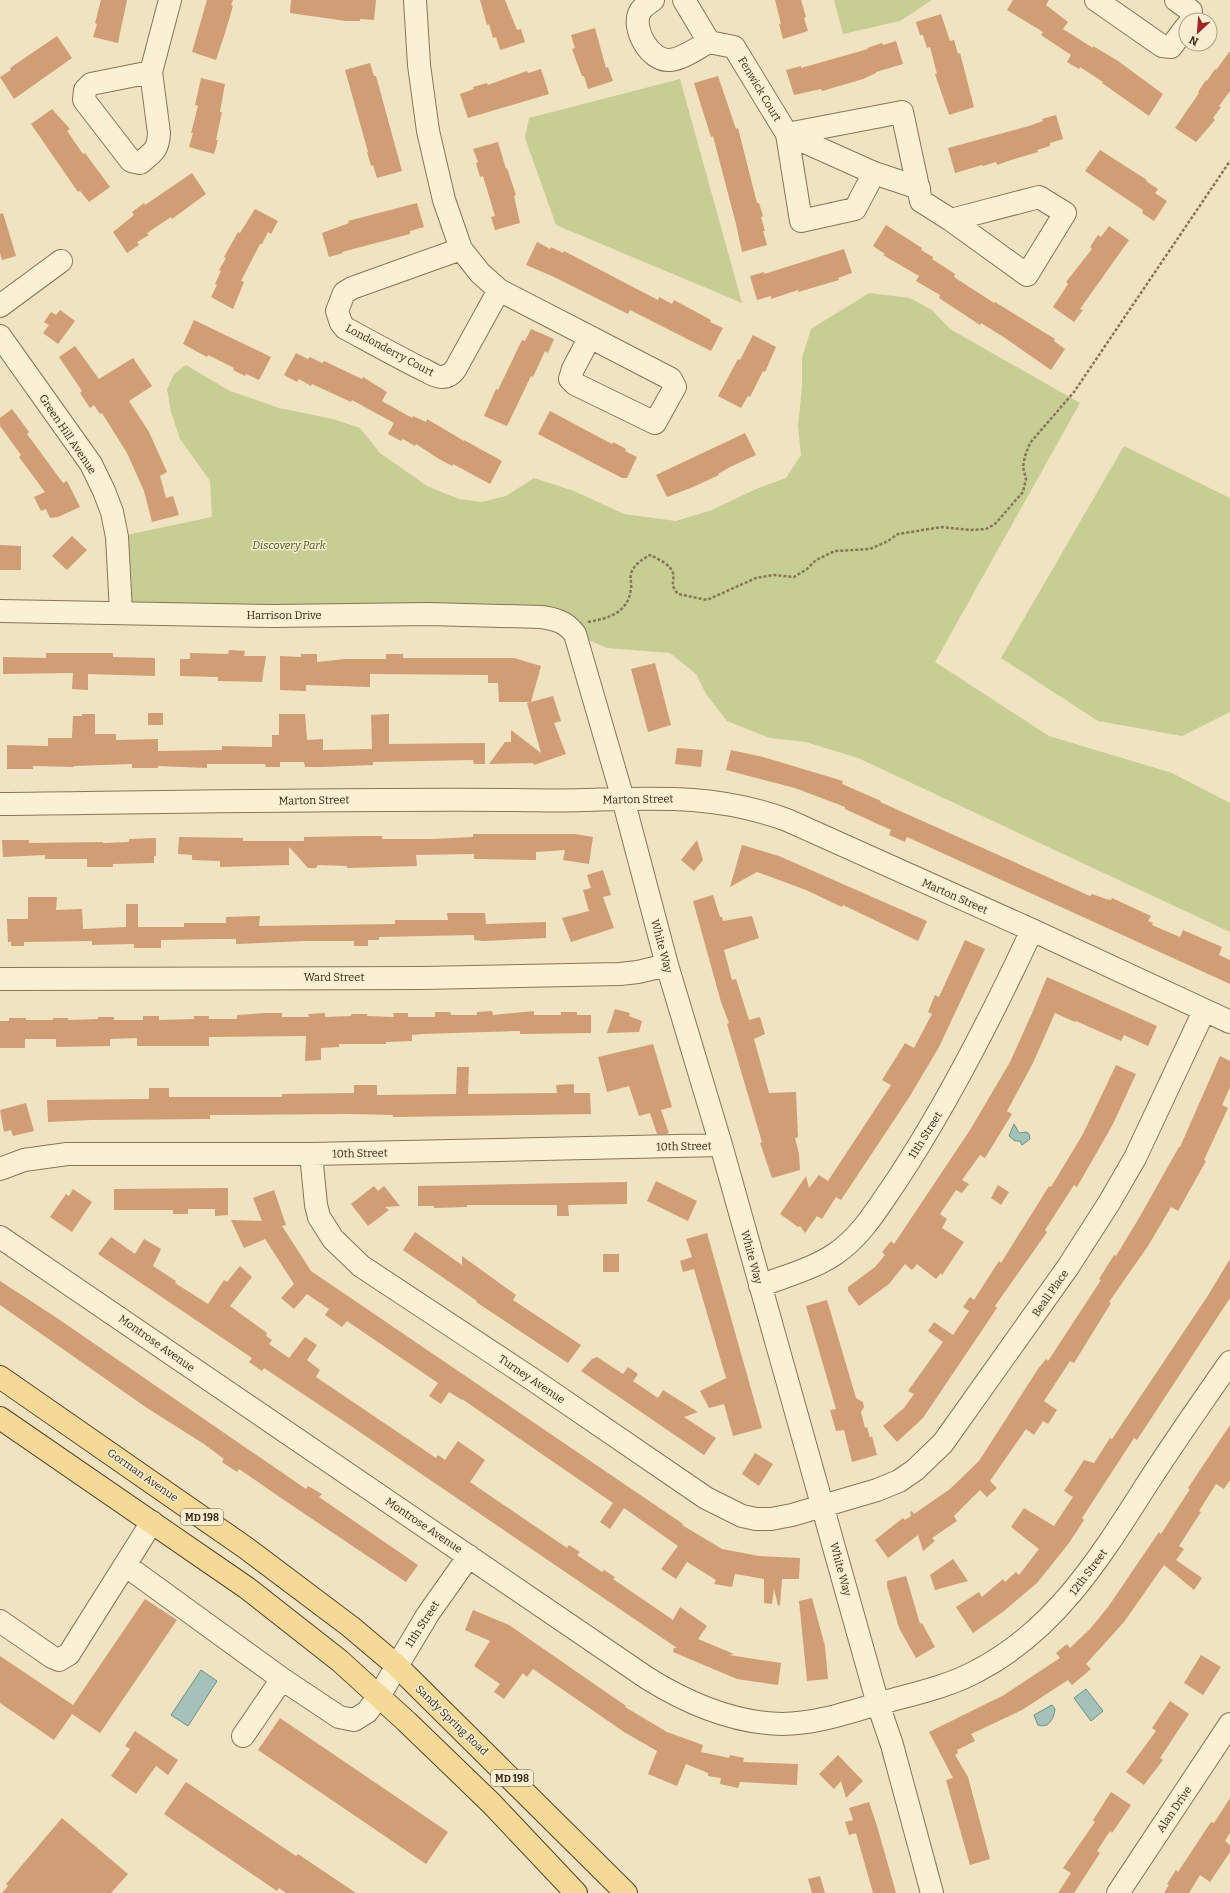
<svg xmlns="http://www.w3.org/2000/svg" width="1230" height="1893" viewBox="0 0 1230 1893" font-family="Bitter,serif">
<rect width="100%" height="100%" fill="#f0e3c1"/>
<path fill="#c6ce94" d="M834,0H932L900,21L843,34Z
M680,79L742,303L556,225L525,138L529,118Z
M869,293L910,298L932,310L950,329L1080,403L935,662L1049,736L1172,773L1230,803V932L858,758L806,742L770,738L727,721L706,694L696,674L670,653L607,648L575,634L567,625L121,612L117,537L212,517L210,481L180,439L171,412L167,389L174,374L186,365L230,391L279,408L333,419L360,428L380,453L427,486L459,499L482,502L506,496L534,478L574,491L624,514L676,521L712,510L756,489L786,478L801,455L798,426L802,387V358L811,329Z
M1124,446L1230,498V712L1182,736L1098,721L1001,658Z"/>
<path fill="#a4c2ba" stroke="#6a9088" d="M1014,1124L1019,1133L1027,1132L1029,1134L1030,1139L1022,1145L1020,1141H1015L1009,1136Z
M201,1670L217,1681L188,1726L171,1715Z
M1086,1689L1103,1711L1091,1721L1074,1698Z
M1052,1705L1055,1709C1054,1718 1049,1729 1038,1725L1034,1715Z"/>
<path fill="#d09d75" d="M101,0H127L118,43L93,37L97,24L95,23Z
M207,0H233L231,5L233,6L225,33L216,60L192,52Z
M291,0H376L374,20L360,19V21H346L290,13Z
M480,0H505L517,30L521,29L525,42L500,50L496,37L493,38L489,24L487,25Z
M775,0H801L806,17L804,18L808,31L783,39L779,24H781Z
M1013,0H1049L1046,5L1068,22L1063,29L1093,48V46L1118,61L1163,94L1149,116L1102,83L1103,82L1080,67L1079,69L1067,62L1071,55L1041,35L1043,32L1007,10Z
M941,14L950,41L954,40L958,54L960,53L974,107L949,115L935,74H937L930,47L927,48L923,35H920L916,22Z
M595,28L606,68L608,67L613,81L588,89L584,76H582L577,63L572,49L575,48L571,35Z
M57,36L72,58L14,99L0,77L11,70L10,68Z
M896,41L903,64L876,72V73L863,79L822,91L821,89L794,95L786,70L801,66V68L868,49L867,48L882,43L883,45Z
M1230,51V91L1219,106L1221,107L1213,118L1215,120L1196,142L1175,128L1199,93L1198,92L1206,80L1207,81L1215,69L1216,70Z
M370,63L374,76H376L402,171L377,178L373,165L371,166L367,152H368L345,70Z
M541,69L549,94L468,118L460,94L474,89L473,87L487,83L488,85L527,71L528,73Z
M718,76L736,129L738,128L757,203H759L763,216L761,217L765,231H763L767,245L742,252L736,224L713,136L711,137L694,83Z
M201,78L225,84L220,112H222L216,140H218L214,154L189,147L193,133H191L198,106L195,105Z
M52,109L70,129L67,131L83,154L85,153L110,187L89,202L80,191L78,192L31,124Z
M1056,115L1063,139L1050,143V146L1037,150L1038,152L1011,160L997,165L996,162L983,166L982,165L955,173L948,148L1029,126L1043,121L1042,119Z
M498,142L506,169L507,168L516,195L514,196L520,223L495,230L491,217L495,216L483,176L480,177L476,163L478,162L473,149Z
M1100,150L1147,180L1146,181L1158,189L1155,193L1167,201L1154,221L1142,213L1143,210L1085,171Z
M192,173L206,194L172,219L171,217L147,233L149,235L137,242L139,245L127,253L113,232L134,215L132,212L144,203L145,205Z
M417,203L424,227L410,231V234L342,252L343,253L329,257L322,233L349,223L348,221Z
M255,209L278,221L271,234L268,232L262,244H260L241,281L244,282L233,309L211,297L217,285L215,284L221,271L219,270L226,258L224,257L238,232L240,233Z
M3,213L16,256L2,260L0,253V214Z
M886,225L922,248L921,250L933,257L932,259L955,274L954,277L994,303L995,302L1055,339L1054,341L1065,349L1051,370L1005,338L981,323L980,325L939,298L940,295L916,281L919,276L883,255L885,254L873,246Z
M1109,226L1129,240L1080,309L1083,310L1074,322L1053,307L1068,284L1066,282L1092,249L1090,247L1098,235L1101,237Z
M537,242L550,249L551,247L563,253L564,251L658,300L659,297L672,304L674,300L711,320L710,322L723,328L711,351L630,310L628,314L552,276L526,265Z
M844,249L852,273L838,278L839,280L798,292V290L771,299V296L757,300L750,276L764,272V274Z
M60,310L75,321L58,344L43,333L49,325L44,322L51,312L56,315Z
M194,320L271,357L259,380L246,374L245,376L233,370L234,368L208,355L207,357L183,344Z
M531,329L554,339L548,353L545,351L533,377L531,376L507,426L484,416L496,389L498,390L522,340L525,341Z
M753,335L776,347L765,372L763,371L750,397L748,396L741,408L718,396L738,359L740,360Z
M75,346L99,379L133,358L152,386L129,401L149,432L167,472L160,476L166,498L173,496L179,515L152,522L144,491L127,453L102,413L100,414L94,405L90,408L80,393L82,391L59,357Z
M296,353L308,359L310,357L322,363L324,361L362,379L363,377L387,392L382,401L412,418L413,416L426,422L427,419L464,441V440L502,461L490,484L453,464L452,466L439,459L416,444L415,446L403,439L401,441L388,434L394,423L352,400L351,402L312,384L311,386L299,379L297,382L284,375Z
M12,409L29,432L27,434L63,483L67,481L80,507L58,517L50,518L46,509L41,511L34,497L45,492L19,457L21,455L0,426V418Z
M550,411L612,444L613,442L626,449L625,451L637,457L627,478H622L538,434Z
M745,433L756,455L730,467L718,474L719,475L693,487L667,497L656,475Z
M72,536L87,550L67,570L52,556Z
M0,545L21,546V570H0Z
M229,650L245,651L244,656H266L262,682L218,681V677L180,676V659H190V653L228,654Z
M46,653H113V657L155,658V676L88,674V690L72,689L73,673L3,674V657L46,658Z
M301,654H317V662L345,659H386V654H403V658H514L541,666L531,702L553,696L561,721L554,723L566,754L534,765L533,763L489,764L505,742H511V730L541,753L527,703L530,702H499L498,683H488V675L370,674V687L306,685V691L280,690V656L301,657Z
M655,663L671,725L648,732L631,669Z
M148,713H163V725H148Z
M82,714H95V734H116V740L158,739V751L222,750V746L272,747V735H279V714H305L307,740L323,739V750L372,749L371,715L389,714V744L485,743V764H474L473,760L373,762V765L320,767H305L304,762H280V767H266L265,764H207V768L158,766V768H132V764L74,766V767L33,766V769H7V745L48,746V738H72L73,716H82Z
M677,748L703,750L701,767L675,764Z
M731,750L763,757L843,781L842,784L881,801L880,802L1090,896L1092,894L1106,899L1111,900L1112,898L1151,916L1148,921L1153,923L1152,925L1180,937L1183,930L1222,947L1219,955L1230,960V984L907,837L905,842L889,835L891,830L845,809V807L795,788L726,770Z
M473,834H575L593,837L589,864L563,860L565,850L536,852V860L474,859V854L416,855L417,866L347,868V866L318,865L316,868H308L289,847V865L220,867V861L192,860V855L178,854L179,837L243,838V841H304V837L362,836H382V839H432L473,837Z
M156,838V856H154V863L113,864V867H87V859H45V855L3,857L2,840H29V843L103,842V843L129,842V839Z
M697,840L703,860L694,871L681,860Z
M742,845L779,856L927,921L918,941L843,905L842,907L806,890L757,872L730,887Z
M603,870L611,895L603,897L614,928L571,942L562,918L589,911L583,890L591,888L587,875Z
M713,895L720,917H722L723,921L752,916L759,938L724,950L732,980L736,979L749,1020L760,1017L765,1034L754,1039L769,1093L796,1092L798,1137L795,1138L799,1154L800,1170L772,1178L760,1143L762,1142L727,1024L729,1023L721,1002L693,901Z
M28,897H57L56,910L82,909L83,929L126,927V904H138V927H184V923H226V917L260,916L259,926L395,924V920H448L447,913H485L486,924L546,922V938L484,941L474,940V935L379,937V940H368V946H354V941H305L236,944V939H216L161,940V948H134V944L92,945V941L24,942V946H11V942H8L7,919H28Z
M965,940L985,949L939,1047L910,1096L841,1200L836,1197L822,1219L817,1216L805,1233L800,1226L798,1227L780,1214L806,1176L809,1188L819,1175L828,1181L891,1085L882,1080L905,1043L914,1048L932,1014L928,1012L935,995L939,997Z
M1047,977L1157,1026L1148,1046L1124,1035L1121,1041L1076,1021L1075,1022L1055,1013L1033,1063L1007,1111L1012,1114L985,1158L980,1155L962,1180L969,1184L962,1193L956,1190L940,1214L947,1219L942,1228L964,1242L942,1275L941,1273L936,1279L917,1264L912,1270L905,1264L889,1284L859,1306L848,1291V1287L875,1267L885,1255L882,1252L891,1241L894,1244L970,1130L1010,1062L1033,1011Z
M615,1009L630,1013L629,1016L642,1021L639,1032L607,1033Z
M492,1011L493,1015L534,1011V1015H561V1012H577V1015H591V1033L520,1034V1031L423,1034L412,1035V1041L386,1042V1044H339V1047L321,1048V1060L305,1061L306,1036L209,1037V1046H137V1038L110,1039V1046L56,1047V1039H25V1048H0V1021H9V1018H26V1020H53V1018H68V1020L98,1019V1017H114V1020H143V1016H159V1020L194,1019V1016H209V1019H237V1015L265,1013H282V1017H309L308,1014L325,1013V1017L351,1016V1014H367V1016L394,1017L393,1013H408V1017H435V1012H450L451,1015H477V1012Z
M653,1044L672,1107L661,1110L669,1133L666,1134H657L650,1113L639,1116L629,1086L607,1092L598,1057Z
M1220,1056L1230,1061V1087L1222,1105L1228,1108L1204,1160L1206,1161L1178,1211L1171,1207L1148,1246L1109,1302L1111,1303L1074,1363L1070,1361L1044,1401L1057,1410L1048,1424L1043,1421L1034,1435L1026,1429L990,1481L997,1488L987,1497L980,1490L954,1516L957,1521L932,1538L935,1541L923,1551L918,1535L888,1558L875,1540L903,1518L905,1520L911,1516L910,1512L912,1511L914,1514L950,1489L979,1461L1038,1369L1046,1359L1048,1361L1101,1280L1099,1279L1114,1255L1116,1256L1139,1218L1179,1147H1180Z
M1116,1065L1136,1074L1113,1124L1077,1187L1074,1185L1045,1230L1047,1232L995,1306L997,1308L923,1418L897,1442L883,1426L904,1408L914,1394L908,1391L943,1342L928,1331L934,1322L953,1335L969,1311L963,1307L970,1297L974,1300L999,1261L1001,1263L1049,1186L1051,1187L1083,1134Z
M457,1067H469L468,1094L557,1093L556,1085L574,1084V1093H590L591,1114L393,1117V1115L350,1114L210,1115V1119L92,1120L48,1122L47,1100L149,1099V1088H169V1097H282V1094L354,1093V1085H377V1095L456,1094Z
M26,1103L34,1131L13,1136L11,1130L4,1132L0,1110Z
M656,1181L697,1201L688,1221L647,1201Z
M627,1182V1204L568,1205L569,1216H557V1205H467V1207L434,1208V1206H418V1186Z
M998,1185L1009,1192L1001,1205L991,1198Z
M374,1186L378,1191L384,1186L400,1206L385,1207L389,1210L368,1226L351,1204Z
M228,1188V1215L215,1216V1209H188V1214H173V1210H114V1189Z
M73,1189L92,1202L72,1232L50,1217L66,1194L69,1196Z
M274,1190L286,1225L282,1226L311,1271L683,1524L682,1525L722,1549L759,1556L800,1558L799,1579H782L780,1605L778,1606L774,1589L772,1604L764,1603V1579L735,1574L732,1587L714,1584L716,1580L687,1562L676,1579L661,1569L678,1546L624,1508L610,1529L600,1522L613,1503L462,1399V1400L449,1392L441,1404L429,1396L438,1383L347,1321L342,1327L325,1315L329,1309L307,1294L294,1309L281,1298L294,1284L265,1239L244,1248L231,1220L262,1221L253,1198Z
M415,1232L462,1265V1256L516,1295L513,1300L581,1345L568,1363L476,1302L477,1301L403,1250Z
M707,1233L762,1428L733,1436L724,1404L709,1408L700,1391L726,1378L694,1269L683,1272L680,1261L692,1257L686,1239Z
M111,1237L135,1254L144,1239L161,1249L153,1266L176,1281L175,1283L208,1304L224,1280L227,1282L240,1266L252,1277L230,1306L267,1333L266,1336L272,1340L269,1344L289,1358L305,1337L317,1345L307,1360L320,1370L316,1377L436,1458L438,1455L445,1460L458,1441L485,1460L470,1482L567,1548L569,1545L580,1552L577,1555L602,1572L604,1570L615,1577L613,1579L673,1620L680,1607L707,1626L698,1639L734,1654L729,1655L781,1663L778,1685L737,1679L673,1652L674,1648H677L348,1424L264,1368L262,1371L249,1362L252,1358L98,1254Z
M603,1254H619V1272H603Z
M1230,1259V1298L1137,1440L1134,1438L1082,1518L1084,1520L1069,1543L1037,1583L1004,1611L973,1633L956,1607L979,1592L982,1597L1003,1579L1005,1582L1016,1572L1019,1575L1039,1549L1011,1527L1024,1508L1054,1526L1073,1497L1064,1491L1084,1460L1094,1463L1110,1438L1112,1439L1207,1297Z
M0,1281L54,1316L306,1489L308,1486L322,1494L319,1497L418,1565L406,1582L284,1500L239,1469L237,1472L222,1462L224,1459L204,1444L147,1408L0,1305Z
M827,1300L856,1398L863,1402L864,1407L861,1412L865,1428L867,1427L870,1438L872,1436L877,1455L852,1462L844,1430L836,1431L830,1410L836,1409L806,1306Z
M597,1357L623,1374L628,1367L638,1374L633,1381L658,1398L663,1390L698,1412L684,1417L716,1438L704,1455L581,1371L592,1359Z
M1230,1425V1480L1224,1489L1216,1484L1199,1511L1201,1512L1179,1546L1184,1549L1176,1560L1202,1578L1194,1590L1164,1565L1124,1622L1086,1664L1091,1669L1072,1685L1068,1680L1022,1710L971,1734L975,1741L957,1750L958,1753L955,1755L968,1777L990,1859L970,1865L946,1780L953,1778L929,1732L1004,1695L1060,1658L1056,1653L1067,1644L1070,1648L1090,1629L1108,1607L1159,1532L1161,1534L1190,1489L1188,1488Z
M755,1453L773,1464L759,1486L742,1474Z
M953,1559L968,1581L935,1590L930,1575Z
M906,1576L920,1624L922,1623L935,1647L916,1658L899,1628L887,1586V1581Z
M812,1598L825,1646L828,1679L807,1681L799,1601Z
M145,1599L177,1620L100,1733L72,1714L54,1740L0,1703V1656L73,1705Z
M473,1610L509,1625L626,1706L625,1707L667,1732L703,1745L701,1752L729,1758L730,1755L744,1758L743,1762L798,1764L797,1785L740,1782L738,1788L720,1784L721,1778L708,1776V1773L686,1764L677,1786L648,1774L657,1751L624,1732L533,1669L527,1677L523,1673L504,1699L494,1692L500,1684L474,1666L490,1641L465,1630Z
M1201,1655L1221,1667L1203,1695L1184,1683Z
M1170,1701L1189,1714L1160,1758L1163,1760L1144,1785L1126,1772L1156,1731L1152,1728Z
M280,1718L448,1832L426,1864L258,1750Z
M135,1731L178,1760L168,1775L156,1766L136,1794L111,1776L130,1749L125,1746Z
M838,1755L863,1781L846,1798L841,1781L834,1789L819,1774Z
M186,1782L296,1856L298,1854L356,1893H286L279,1888L277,1891L164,1814Z
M1111,1792L1131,1805L1112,1833L1110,1831L1097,1851L1100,1853L1074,1893H1058L1071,1873L1063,1868L1095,1822L1093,1820Z
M1230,1798V1833L1225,1841L1230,1845V1852L1210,1882L1200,1875L1189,1893H1164L1169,1885L1167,1884L1176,1870L1178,1872L1211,1822L1214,1823Z
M869,1802L877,1826L896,1893H873L856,1833L849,1835L845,1822L853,1820L849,1808Z
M62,1818L128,1874L111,1893H2L8,1886L6,1884Z
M820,1876L825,1893H812L808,1879Z"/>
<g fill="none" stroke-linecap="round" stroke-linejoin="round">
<g stroke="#8a7458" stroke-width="24">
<path id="minor" d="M415,0L419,65L428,131L444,200L461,249L480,273L499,290L590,337
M653,0C649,3 642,7 640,12C631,28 650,62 670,60C683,59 697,48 709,42
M684,0L709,42L734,47L787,134L801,221L855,209L874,173
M1096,0L1162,46L1171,47L1186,27
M1176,0L1191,11V20
M151,72L91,84L85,90L84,100L131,161L140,163C153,152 158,151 159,133L151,72L170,0
M787,134L902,112L921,201L951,220L1027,275L1065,213L1039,197L951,220
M787,134L874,173L919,188
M461,249L352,288L344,293L337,311L341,323L345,328C371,342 396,356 422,369C427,371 435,377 441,377C448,377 453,373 456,368L499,290
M0,306L61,261
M0,336L91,464L104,491L112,512L117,537L121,612
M590,337L671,379L675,387L655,423L575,384L570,379L573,369Z
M0,611L274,616L429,614L541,617C556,619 566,622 575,634L623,799L667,965L721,1145L878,1704L892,1745L932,1893
M0,804C171,802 341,799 512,800C536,800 559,801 583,800C656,798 716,794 787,820L1032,930L1230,1022
M0,979L422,978L620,974L638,972L667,965
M311,1154L316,1205L319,1217L333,1239L361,1266L532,1379L706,1498L742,1516L756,1519H771L792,1515L877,1490L899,1481L915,1470L943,1443L1068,1267L1109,1203L1135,1158L1204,1011
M0,1169L24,1160L67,1154H311L721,1145
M0,1237L647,1678C687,1703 734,1723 782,1724C813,1724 844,1714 874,1705C908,1695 946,1688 977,1671C1056,1630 1101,1556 1147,1484C1174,1442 1202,1402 1230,1362
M760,1286C785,1276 813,1269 835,1254C862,1236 879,1206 897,1180C949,1101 992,1016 1032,930
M125,1565L282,1679L339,1717L354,1720L367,1712L379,1696L428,1614L469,1556
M0,1621L52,1657L59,1660L69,1654L152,1522
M243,1736L282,1679
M1118,1893L1230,1724"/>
</g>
<g stroke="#57422c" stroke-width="24">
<path id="major" d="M0,1377L246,1548L351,1627L396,1665L626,1893
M0,1418L247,1588L340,1661L407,1722L491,1803L576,1893"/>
</g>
<path stroke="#8a7458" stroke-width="2.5" stroke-dasharray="3 2" stroke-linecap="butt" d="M588,622C609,618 628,613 631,589C632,583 629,576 632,571C636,563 643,559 650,555C658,559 670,564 673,573C675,584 669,583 678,594L707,600L756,578L773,575L794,577L807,569L816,560L835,551L870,549L888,541L898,534L942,527L971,530L986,529L995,524L1023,492L1026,479L1023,467L1025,456L1030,443L1074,392L1230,161"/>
<use href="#minor" stroke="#faf0d4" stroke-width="22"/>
<use href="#major" stroke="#f5da97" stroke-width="22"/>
</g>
<g text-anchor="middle" stroke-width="3" stroke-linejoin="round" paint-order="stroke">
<g fill="#f7edd1" stroke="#726553" stroke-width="1">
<rect x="181" y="1509" width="42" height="16" rx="3"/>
<rect x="491" y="1770" width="42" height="16" rx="3"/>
</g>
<g font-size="10" font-weight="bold" fill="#392b1d">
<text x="202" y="1521">MD 198</text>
<text x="512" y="1782">MD 198</text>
</g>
<g font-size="11" fill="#392b1d" stroke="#f7edd1">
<text transform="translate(760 89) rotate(59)" y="4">Fenwick Court</text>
<text transform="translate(390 350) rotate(28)" y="4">Londonderry Court</text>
<text transform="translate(68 434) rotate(56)" y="4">Green Hill Avenue</text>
<text x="284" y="619">Harrison Drive</text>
<text transform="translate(638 799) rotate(-1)" y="4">Marton Street</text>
<text transform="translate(314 800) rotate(-1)" y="4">Marton Street</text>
<text transform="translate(955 896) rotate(24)" y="4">Marton Street</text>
<text transform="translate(662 946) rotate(75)" y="4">White Way</text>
<text x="334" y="981">Ward Street</text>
<text transform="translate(925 1135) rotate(-58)" y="4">11th Street</text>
<text transform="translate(684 1146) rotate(-1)" y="4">10th Street</text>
<text transform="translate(360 1153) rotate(-1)" y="4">10th Street</text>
<text transform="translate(752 1257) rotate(75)" y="4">White Way</text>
<text transform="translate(1050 1293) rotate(-55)" y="4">Beall Place</text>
<text transform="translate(157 1343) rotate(35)" y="4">Montrose Avenue</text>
<text transform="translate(532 1379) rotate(34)" y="4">Turney Avenue</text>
<text transform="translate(143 1475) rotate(35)" y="4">Gorman Avenue</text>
<text transform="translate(424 1525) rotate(34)" y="4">Montrose Avenue</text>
<text transform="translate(841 1569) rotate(75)" y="4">White Way</text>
<text transform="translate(1088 1572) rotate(-53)" y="4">12th Street</text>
<text transform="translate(422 1624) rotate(-57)" y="4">11th Street</text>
<text transform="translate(452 1720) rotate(44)" y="4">Sandy Spring Road</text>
<text transform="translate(1174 1809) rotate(-56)" y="4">Alan Drive</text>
</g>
<g font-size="11" font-style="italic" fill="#485622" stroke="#f7edd1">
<text x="289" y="549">Discovery Park</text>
</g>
</g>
<g transform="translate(1198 32) rotate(206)"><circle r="19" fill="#f7edd1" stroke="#ab9f89"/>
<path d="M0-3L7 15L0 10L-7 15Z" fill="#9c2725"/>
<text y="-6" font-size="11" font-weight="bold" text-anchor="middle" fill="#392b1d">N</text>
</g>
</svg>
